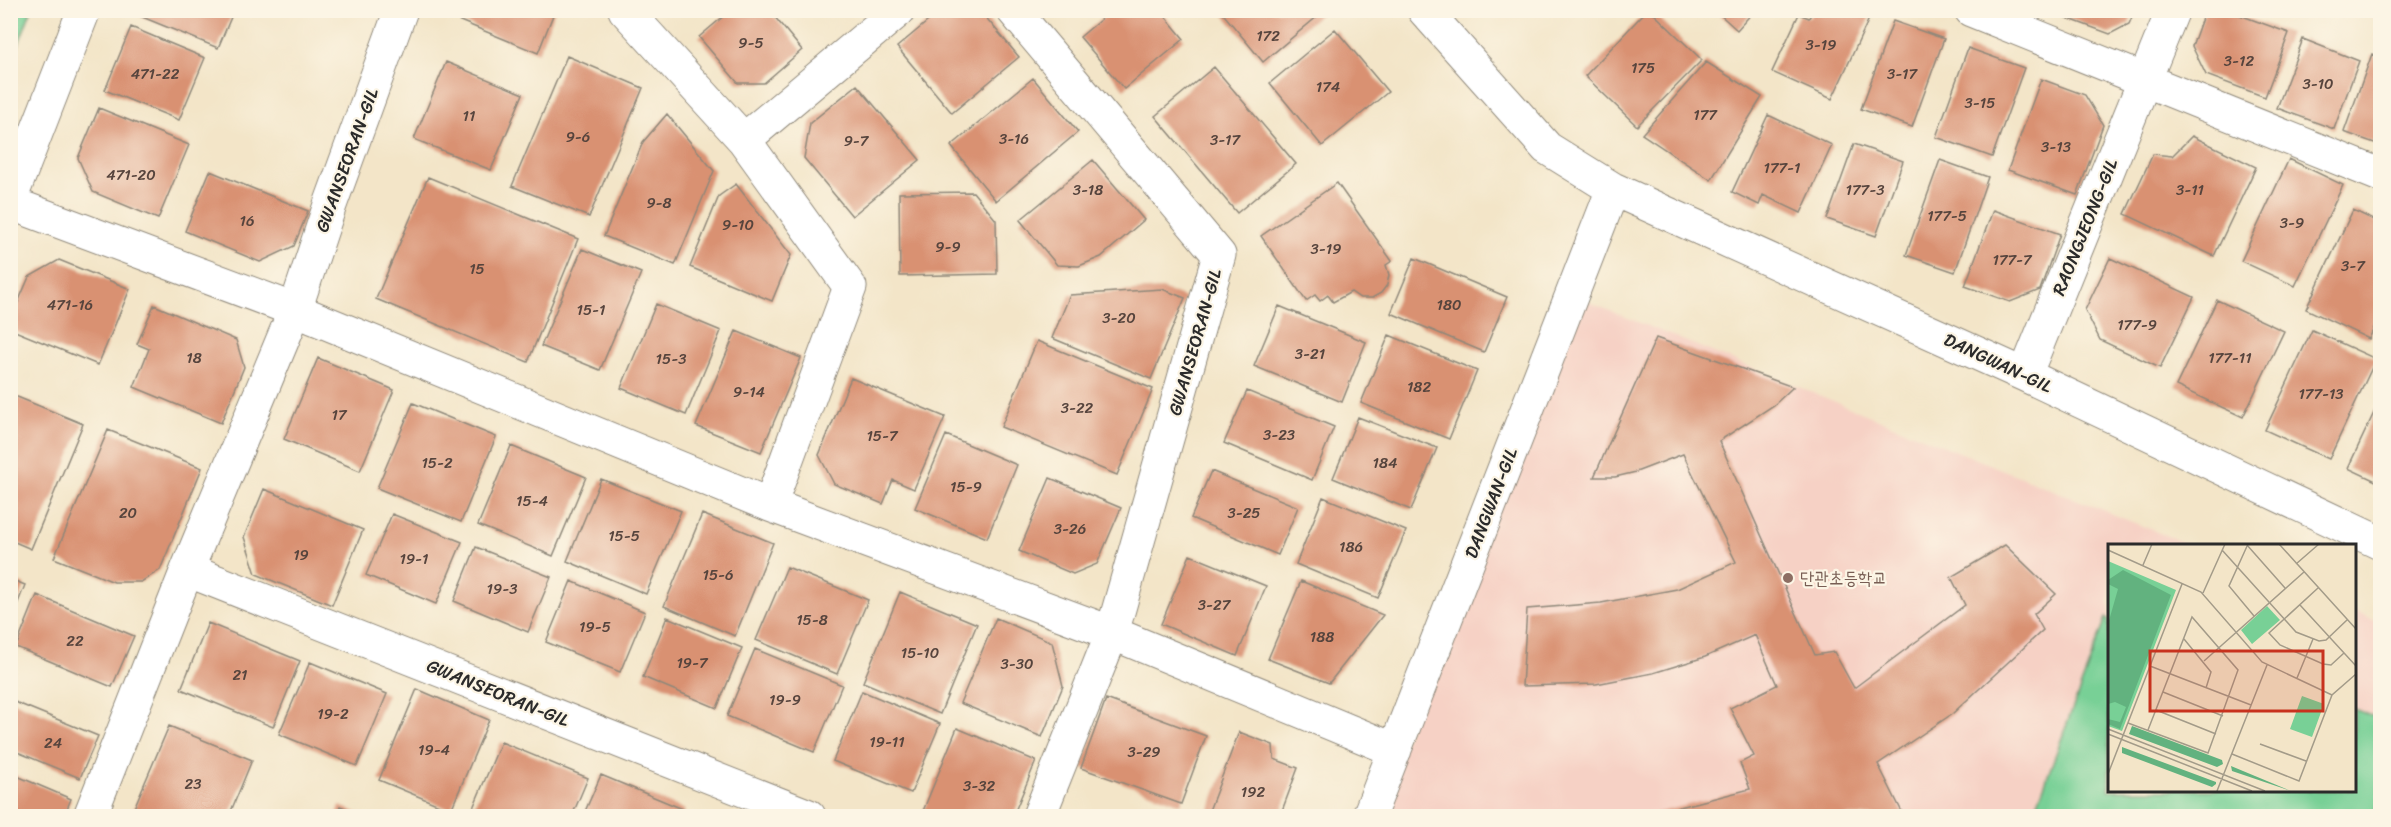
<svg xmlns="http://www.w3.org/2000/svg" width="2391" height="827" viewBox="0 0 2391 827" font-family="Sriracha,'Poor Story',sans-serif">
<rect width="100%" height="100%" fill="#fcf5e5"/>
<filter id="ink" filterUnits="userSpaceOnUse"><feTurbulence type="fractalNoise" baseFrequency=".0167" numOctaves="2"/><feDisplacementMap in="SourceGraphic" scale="12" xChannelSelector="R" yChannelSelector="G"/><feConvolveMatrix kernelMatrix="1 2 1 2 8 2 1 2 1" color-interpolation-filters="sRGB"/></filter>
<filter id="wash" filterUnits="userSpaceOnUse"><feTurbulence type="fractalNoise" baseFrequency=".008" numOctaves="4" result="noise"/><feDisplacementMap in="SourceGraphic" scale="24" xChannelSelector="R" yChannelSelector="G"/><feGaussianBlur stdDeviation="1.35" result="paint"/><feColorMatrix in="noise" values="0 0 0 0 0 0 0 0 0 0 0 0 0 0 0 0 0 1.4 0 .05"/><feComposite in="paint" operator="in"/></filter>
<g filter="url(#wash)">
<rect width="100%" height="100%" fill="#f3e5c8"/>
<path fill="#f6d1c5" d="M1571,295L2189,545H2109V790H2354V611L2380,622V816H1377Z"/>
<path fill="#78d096" stroke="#527e60" stroke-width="1.5" d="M11,10L31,11L11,64L10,11Z
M2106,618L2109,619V790H2354V709L2380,719V798L2374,816H2033Z"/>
<g id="blocks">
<path fill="#d99172" d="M136,10H234L218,48L135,14Z
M450,10H555L538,53L448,16Z
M731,10H769L802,50L764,83H738L699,37Z
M1112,10H1160L1184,39L1124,89L1080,37Z
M1220,10H1325L1263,62Z
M1647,10H1650L1702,60L1637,126L1585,76Z
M1715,10H1755L1737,30Z
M1813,10H1873L1832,99L1772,72L1799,14L1809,18Z
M2067,10H2135L2129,24L2110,34L2064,17Z
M2205,10H2226L2289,33L2265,97L2206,75L2192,46Z
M939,12L983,14L1019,57L952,113L897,47Z
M1893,21L1944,39L1912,127L1861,109Z
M131,27L205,58L179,120L105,90Z
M1335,29L1388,92L1322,146L1270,83Z
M2303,39L2359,61L2334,129L2277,108Z
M1968,48L2024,68L1992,157L1936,137Z
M2372,54L2380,57V145L2344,132Z
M567,56L643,88L589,217L512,186Z
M446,62L523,94L491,170L414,139Z
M1706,62L1762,97L1711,180L1642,134Z
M1214,67L1296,164L1237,213L1155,116Z
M1033,78L1078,132L996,201L951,146Z
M2041,79L2085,95L2103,125L2077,195L2008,170Z
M857,85L920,160L852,216L804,158L810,123Z
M99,108L189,145L158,219L93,192L78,158Z
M667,114L714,171L675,265L604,236L643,142Z
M1768,115L1832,145L1801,213L1763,195L1759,205L1732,192Z
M2192,136L2256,167L2214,256L2125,214L2153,154L2172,156Z
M1854,144L1903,161L1876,236L1827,219Z
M2289,159L2343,185L2295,286L2241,261Z
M1093,160L1144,220L1101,257L1079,266L1057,265L1020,220Z
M1940,160L1988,177L1955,272L1906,255Z
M210,171L308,211L294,246L260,262L185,231Z
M428,177L578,239L528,362L376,299Z
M1337,183L1392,261L1386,265L1389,275L1387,285L1381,293L1372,298H1360L1351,292L1333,302L1328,295L1320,301L1315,295L1306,301L1261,236Z
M736,184L791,255L772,301L690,267L719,196Z
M973,192L996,220L997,274L900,276L899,193Z
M1993,210L2060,234L2040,290L2010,302L1965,286Z
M2353,210L2380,223V314L2369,339L2306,309Z
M582,249L641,273L600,370L541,346Z
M1414,258L1507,297L1484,352L1391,313Z
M2110,258L2194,297L2160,368L2100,340L2085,310Z
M59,260L130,289L98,365L10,329V321L29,277Z
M1162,289L1185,298L1151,379L1052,338L1070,295Z
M2217,300L2284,331L2243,417L2176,386Z
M656,304L721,331L686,415L621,388Z
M154,305L236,340L244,367L221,423L134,387L149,349L137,344Z
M1279,306L1366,342L1342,402L1254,366Z
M2312,330L2376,359L2329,459L2265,430Z
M736,331L801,358L761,452L696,426Z
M1389,335L1477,371L1449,439L1361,403Z
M1656,338L1793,387L1774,405L1719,441L1815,655L1834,652L1854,688L1965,605L1951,577L2005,545L2056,594L2034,614L2043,630L1952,714L1878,764L1904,816H1645L1750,789L1740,763L1754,756L1730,708L1777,685L1755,635L1705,657L1653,673L1596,684L1522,686L1527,609L1601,603L1677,589L1736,562L1683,454L1636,472L1615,477H1594Z
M1037,341L1153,389L1117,475L1001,427Z
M318,358L394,390L360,471L284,439Z
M851,378L945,417L914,489L893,480L883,504L834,484L819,455Z
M1247,391L1334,427L1312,480L1224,443Z
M10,394L83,424L31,549L10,540Z
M2380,400V483L2348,468Z
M413,403L496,437L461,522L377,488Z
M1358,417L1437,448L1411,510L1333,478Z
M108,430L202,468L160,570L141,582H114L54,558Z
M946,435L1017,465L987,538L915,508Z
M511,446L586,477L553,556L478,525Z
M1211,471L1298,507L1278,555L1191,518Z
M1050,478L1121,508L1097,564L1073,574L1019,551Z
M601,479L681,511L646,594L567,561Z
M264,489L363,530L332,605L256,574L244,537Z
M1323,497L1406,531L1378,598L1296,564Z
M392,514L462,542L436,604L366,575Z
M702,514L773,543L735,636L664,606Z
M476,547L551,577L528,632L454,601Z
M1190,555L1266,586L1237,656L1161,624Z
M787,567L868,600L837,674L756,640Z
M10,579L25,585L11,620H10Z
M571,581L645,612L620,672L546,642Z
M1301,581L1383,615L1329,683L1268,659Z
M900,592L977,624L940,714L863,682Z
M37,595L134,636L112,687L16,647Z
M667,617L742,648L717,708L643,677Z
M996,618L1052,642L1063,686L1042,737L960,703Z
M208,623L300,661L273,727L181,689Z
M755,649L842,685L814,752L727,716Z
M310,662L387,694L357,766L279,734Z
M417,689L489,720L451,810L379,780Z
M862,691L940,724L911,793L833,761Z
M1106,699L1206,736L1181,804L1081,768Z
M10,700L98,736L80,778L10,749Z
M169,726L252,760L229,816H155L134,808Z
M957,728L1036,761L1013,816H935L923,811Z
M1239,732L1273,745L1274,759L1298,768L1280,816H1207Z
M501,742L588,778L572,816L470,815Z
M10,773L71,799L64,816H10Z
M601,775L685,810L682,816H583Z
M340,806L365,816H336Z"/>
</g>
</g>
<g filter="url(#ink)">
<use href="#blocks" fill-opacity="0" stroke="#8f887a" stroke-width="1.5"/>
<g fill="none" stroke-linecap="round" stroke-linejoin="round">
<g stroke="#8f887a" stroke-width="35">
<path id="minor" d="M625,10L744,140L850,287L770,505
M1013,10L1219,255L1112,633L1039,816
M1424,10L1547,148L1613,189L2025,375L2380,543
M1971,10L2380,175
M744,140L899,10
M10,200L84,10
M10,203L295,310L770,505L1112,633L1395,750
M2025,375L2173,10
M187,570L809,816
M90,816L187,570L295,310L330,205L401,10
M1369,816L1613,189"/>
</g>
<use href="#minor" stroke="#fff" stroke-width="33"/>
</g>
</g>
<circle fill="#8d6e63" stroke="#fcf5e5" stroke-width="2" cx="1788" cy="578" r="6"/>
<g text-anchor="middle" stroke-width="4.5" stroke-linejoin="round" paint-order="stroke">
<g font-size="15" fill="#56443d">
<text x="1268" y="41">172</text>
<text x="751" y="48">9-5</text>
<text x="1821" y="50">3-19</text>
<text x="2239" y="66">3-12</text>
<text x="1643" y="73">175</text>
<text x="155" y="79">471-22</text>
<text x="1902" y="79">3-17</text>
<text x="2318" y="89">3-10</text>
<text x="1328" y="92">174</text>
<text x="1980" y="108">3-15</text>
<text x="1705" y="120">177</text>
<text x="469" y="121">11</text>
<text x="578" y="142">9-6</text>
<text x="1014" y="144">3-16</text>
<text x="1225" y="145">3-17</text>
<text x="856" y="146">9-7</text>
<text x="2056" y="152">3-13</text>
<text x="1782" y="173">177-1</text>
<text x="131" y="180">471-20</text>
<text x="1088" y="195">3-18</text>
<text x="1865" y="195">177-3</text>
<text x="2190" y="195">3-11</text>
<text x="659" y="208">9-8</text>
<text x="1947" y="221">177-5</text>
<text x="247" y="226">16</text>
<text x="2292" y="228">3-9</text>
<text x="738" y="230">9-10</text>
<text x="948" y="252">9-9</text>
<text x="1326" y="254">3-19</text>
<text x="2012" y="265">177-7</text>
<text x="2353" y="271">3-7</text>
<text x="477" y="274">15</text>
<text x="70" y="310">471-16</text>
<text x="1449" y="310">180</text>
<text x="591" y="315">15-1</text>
<text x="1119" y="323">3-20</text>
<text x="2137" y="330">177-9</text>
<text x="1310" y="359">3-21</text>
<text x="194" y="363">18</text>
<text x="2230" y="363">177-11</text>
<text x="671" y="364">15-3</text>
<text x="1419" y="392">182</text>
<text x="749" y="397">9-14</text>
<text x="2321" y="399">177-13</text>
<text x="1077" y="413">3-22</text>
<text x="339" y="420">17</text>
<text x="1279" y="440">3-23</text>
<text x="882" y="441">15-7</text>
<text x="437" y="468">15-2</text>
<text x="1385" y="468">184</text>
<text x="966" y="492">15-9</text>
<text x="532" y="506">15-4</text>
<text x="128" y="518">20</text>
<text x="1244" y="518">3-25</text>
<text x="1070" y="534">3-26</text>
<text x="624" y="541">15-5</text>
<text x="1351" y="552">186</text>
<text x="301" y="560">19</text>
<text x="414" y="564">19-1</text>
<text x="718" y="580">15-6</text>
<text x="502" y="594">19-3</text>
<text x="1214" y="610">3-27</text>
<text x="812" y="625">15-8</text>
<text x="595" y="632">19-5</text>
<text x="1322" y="642">188</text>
<text x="75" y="646">22</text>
<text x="920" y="658">15-10</text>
<text x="692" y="668">19-7</text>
<text x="1017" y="669">3-30</text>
<text x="240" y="680">21</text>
<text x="785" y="705">19-9</text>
<text x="333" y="719">19-2</text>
<text x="887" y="747">19-11</text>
<text x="53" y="748">24</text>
<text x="434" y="755">19-4</text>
<text x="1144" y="757">3-29</text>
<text x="193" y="789">23</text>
<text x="979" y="791">3-32</text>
<text x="1253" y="797">192</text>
</g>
<g font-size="18" fill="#2b2b2b" stroke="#fcf5e5">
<text transform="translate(347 160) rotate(-70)" y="6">GWANSEORAN-GIL</text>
<text transform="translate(2085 227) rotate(-68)" y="6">RAONGJEONG-GIL</text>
<text transform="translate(1195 342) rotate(-74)" y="6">GWANSEORAN-GIL</text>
<text transform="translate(1998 363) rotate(25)" y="6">DANGWAN-GIL</text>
<text transform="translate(1491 503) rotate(-69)" y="6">DANGWAN-GIL</text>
<text transform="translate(498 693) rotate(22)" y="6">GWANSEORAN-GIL</text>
</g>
<g font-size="18" fill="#785e54" stroke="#fcf5e5" text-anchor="start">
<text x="1800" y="584">단관초등학교</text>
</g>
</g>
<g transform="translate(2108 544)">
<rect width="248" height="248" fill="#f3e5c8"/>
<path d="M0,17L68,46L14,187L0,182ZM159,62L172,76L144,100L133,86ZM194,152L216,160L204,193L182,185Z" fill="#78d096"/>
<path d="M15,26L63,51L12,185L0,180V175L12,178L18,163L7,158L0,160V80L10,45L0,40V36ZM24,182L114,216L115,220L109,223L21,190ZM14,203L108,238V240L104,243L14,209ZM123,222L183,247L124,227Z" fill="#62b27f"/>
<path fill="none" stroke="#a39b89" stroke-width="1.5" d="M140,0L121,42L146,72M171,0L248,85M139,1L177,44M0,6L93,48L154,118L224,151M114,6L188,88L211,97L218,96L239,76M188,20L211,0M35,21L44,0M210,44L161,89L172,101L215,120L223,121L236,109M95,49L117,0M192,61L248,122M76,95L103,128L98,144M96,117L196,28M42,122L143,161M189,134L205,95M55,148L115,172M48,166L108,190M20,179L100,209L130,126L84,73L40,186M0,185L157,247M0,190L144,247M152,200L198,217M124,210L191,237L224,151L248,130M0,230L74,40M109,247L159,121"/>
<path fill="#c8321e" fill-opacity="0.15" stroke="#c8321e" stroke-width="3" d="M42,107H215V167H42Z"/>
<rect width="248" height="248" fill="none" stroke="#2b2b2b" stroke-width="3"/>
</g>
<rect width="2391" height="827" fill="none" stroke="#fcf5e5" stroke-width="36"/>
</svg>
